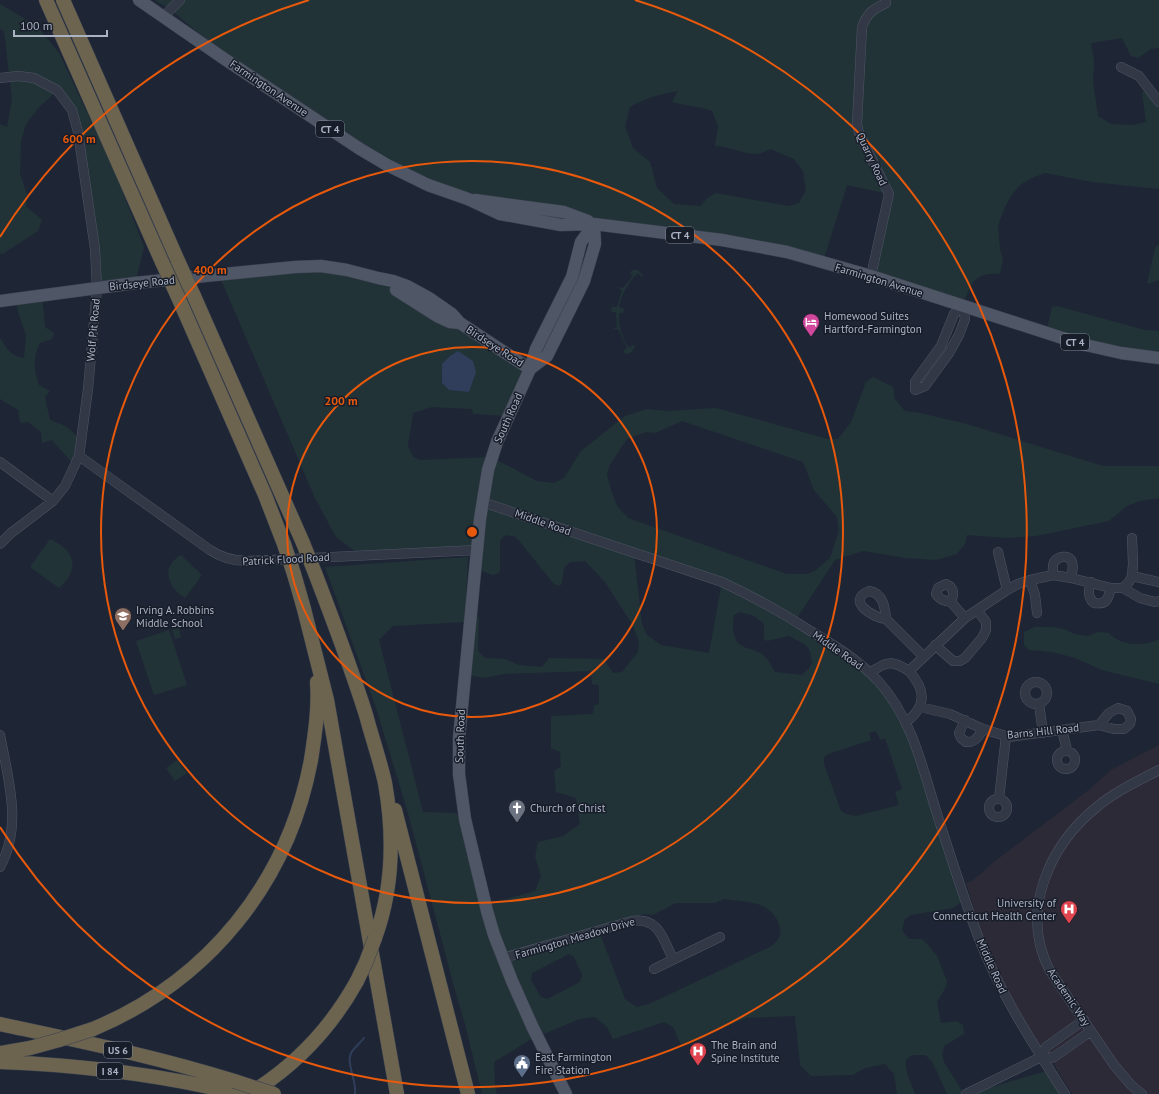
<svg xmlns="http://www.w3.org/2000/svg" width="1159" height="1094" viewBox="0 0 1159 1094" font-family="'PT Sans',sans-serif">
<rect width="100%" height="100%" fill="#1e2635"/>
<path fill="#2d2a37" d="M1159,745V1094H1072L1053,1063L1036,1041L1000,976L982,934L966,883L972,881L994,862L1090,789L1111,770Z"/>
<path fill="#213337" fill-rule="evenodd" d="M155,0H1159V48L1151,49L1138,58L1131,56L1122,38L1091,43L1094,61L1093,82L1098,116L1111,124L1133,125L1146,122L1142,92L1150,90L1159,102V189L1092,182L1045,173L1032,178L1020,185L1011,196L1004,209L998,226L1000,249L1003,259L1000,274C974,272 970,284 963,306L871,276L889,194L847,185L823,262L524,207L428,185L246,73L170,9ZM678,91L672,102C686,106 699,106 712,111L718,126L715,146C730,146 744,155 758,154C762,153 766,151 770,149L794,159L803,171L806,190L799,203L788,206L716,193L706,199L701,206L674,204L657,188L650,162L633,148L625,126L630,107C646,98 660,94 678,91Z
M0,4L37,26L59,53L115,172L144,247L135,283L97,288L78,132L57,91L39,107L26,124L21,141L20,174L27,194L26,206L42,220L38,231L4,253L0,254V124L7,127L12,99L4,31L0,29Z
M1159,244V280L1147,284L1155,248Z
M295,267L378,278L530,369L509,416L473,414L472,409L432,407L413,413L408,446L413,457L420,460L491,457L537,481L554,483L564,478L581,451L595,440L625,416L647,409L667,411L716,408L828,439H838L851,422L866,382L873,377L893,387L895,399L905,411L920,413L967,424L1103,466H1159V498L1140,501L1127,506L1109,521L1036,536L1006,538L967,535L965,544L957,554L936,560L905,558L863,551L835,560L795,621L847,653L898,708L964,894L959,904L953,908L911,915L905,919L902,930L909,939H922L929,946L937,956L947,981L946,987L937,1002L941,1023L957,1021L963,1025L964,1034L944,1046L942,1055L944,1062L964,1094H947L932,1061L925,1055H912L906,1060C905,1072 911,1083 915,1094H897L894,1074L885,1064L865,1068L853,1075L811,1076L800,1065L795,1016L746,1018L681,1045L673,1027L664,1022L613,1039L607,1027L595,1017L580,1019L541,1035L485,905L535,891L541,876L535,857L538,842L563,836L580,824L576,798L556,792L554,771L561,766L560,752L551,748V716L593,714L594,705L599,704V685L592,684L591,671L504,674L484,678L464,674L470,617H479L478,651L485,658L505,659L519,665L542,667L549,658L604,659L613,673L622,672L638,652L639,641L632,624L605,582L585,561L570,562L564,568L562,583L560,586L554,584L516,537L506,535L502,538L500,542V571L497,574L492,575L475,568L477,550L360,555L336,537L315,498L219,275ZM682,421L803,462L814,490L837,517L839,531L830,558L815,571L807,574H787L628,518L617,506L611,490L607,475L609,466L627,439L646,432L655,433ZM634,554L722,582L709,653L661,645L647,635L642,624ZM740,612L754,616L764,624V639L767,641L789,636L806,645L810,651L812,663L809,668L802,675L775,672C771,665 767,657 760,653C754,650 748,649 742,646C732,640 732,625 734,615ZM876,731L880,740L885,738L902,789L895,792L899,805L856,816L846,814L841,811L824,764V757L828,754L871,740L869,733ZM724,899C743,902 769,900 778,922C783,934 781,937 772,946L649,1004L637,1007L625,999L597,926L645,914L653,915L676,903H715ZM569,954L574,957L582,975L580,982L547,999L541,997L531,980L532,973Z
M633,270H638L643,276L642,277L638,273C628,282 622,294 619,307L623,308L624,310L623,313H619C618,326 622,337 629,348L633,345L635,346L632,352L626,354L623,351L627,348L618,329H613L617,327L616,312H612L611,310L612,307H617L622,291L618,287L623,288L633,276L630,272Z
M42,295L45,327L54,333L52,339L40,343C32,361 34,368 39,385L50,391L45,397L50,420L66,426L82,441L75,466L52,440L42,443L41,432L28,422L20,423L18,410L0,399V338C6,348 12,357 24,358L26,335L19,315L15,299Z
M1057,306L1145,330L1159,331V358L1046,333L1052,307Z
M50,539C76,551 80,569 59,588L30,567Z
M181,555L202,575L185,598C168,588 160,567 181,555Z
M468,557L465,622L393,626L379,640L423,812L457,813L480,901L533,1038L494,1062L495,1087L497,1094H482L465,1024L455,990L408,813L376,708L325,567Z
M1035,627H1053L1067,630L1074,634L1088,636L1098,632L1109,633C1119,646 1146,647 1159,639V684L1102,670L1075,658L1052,652L1029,650L1024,645V632Z
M179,628L181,637L175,639L172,630Z
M169,630L187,685L154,695L136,641Z
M177,760L187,773L175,781L166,768Z
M1050,1070L1065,1094H967Z"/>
<path fill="#303d5b" d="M458,351L473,361L476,372L469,392L449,390L442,383V364L450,356Z"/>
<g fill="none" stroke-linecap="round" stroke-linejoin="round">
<path stroke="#303d5b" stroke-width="2" d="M355,1094C357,1081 346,1064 351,1053C354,1048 360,1043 364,1038"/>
<g stroke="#4f5564" stroke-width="10">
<path id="minor" d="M163,17L180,0
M1121,67L1139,76L1159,102
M0,78L18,76L34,78L57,90L72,110L78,132L95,249L97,288L88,389L79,456L65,486L53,501L11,533L0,544
M871,276L889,194L859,133L857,124L862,27C868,12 872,10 886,3
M963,306L965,319L959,335L949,353L925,386L915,390V382L941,346L954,314Z
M79,456L210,550C222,558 233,561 247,561L477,550
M0,462L53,501
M482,502L722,582C752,596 781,612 809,630C834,645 859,660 879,682C913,720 923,770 938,817C951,858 964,899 979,939C1001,995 1033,1044 1065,1094
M998,552L1007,590
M1053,575C1053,571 1052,566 1054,562C1058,556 1069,554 1072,562C1074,567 1072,573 1071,578
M1132,576L1133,564L1132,538
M1030,580L1035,595L1037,613
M1091,582C1088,590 1087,597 1094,603C1107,605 1108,599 1111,588
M946,584C955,588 954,594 951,602C945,601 940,600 936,594L938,588Z
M1123,588L1129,582L1132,576L1159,582
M869,591C883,593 885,607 886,619C874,618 845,601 869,591Z
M951,602L965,618
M886,619L923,656
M935,645L953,661H960L965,658L982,638L986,630V622L977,610
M870,673C886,661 892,660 909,671L965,618L1007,590L1018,584L1030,580L1053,575L1071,578L1111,588H1123L1140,598L1155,602L1159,601
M1025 693a11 11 0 1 1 22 0a11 11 0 1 1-22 0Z
M1039,704L1043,733
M920,707L950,714L983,729L1009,737L1099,725L1114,729H1124L1130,724L1131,719L1127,711L1118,708L1109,713L1099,725
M965,720L959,733L961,738L966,742C975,743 979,736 983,729
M906,722C927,706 926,690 909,671
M1062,730L1067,750
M0,735C8,779 23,825 0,867
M1057 760a9 9 0 1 1 18 0a9 9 0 1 1-18 0Z
M999,799L1006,736
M989 808a9 9 0 1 1 18 0a9 9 0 1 1-18 0Z
M503,958L632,921C659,917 663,939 673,959
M654,969L720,937
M1041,1057L1046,1047L1084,1020
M966,1094L1041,1057L1049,1058L1054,1057L1091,1031
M1142,1094L1131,1085L1114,1065L1050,971C1019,912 1049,845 1098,806C1116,791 1138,781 1159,770"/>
</g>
<g stroke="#3b414f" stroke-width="13">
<path id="major" d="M139,0L223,58L360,149L387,165L428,185L468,199L500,214L561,225L594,224L722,240L787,252L871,276L1081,344L1121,353L1159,358
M475,200L564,212L588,221
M396,290L437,316L450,322L460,323
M0,301L135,283L295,267L321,266L347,270L378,278L393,281L407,286L429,298L452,314L460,323L530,369
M530,369L547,356L584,281L595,244L594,224
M566,1094L533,1028L512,981L494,935L487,911L465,819L459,774V738L480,519L488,470L497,442L530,369L536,349L572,277L581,242L594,224"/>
</g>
<g stroke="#3c4250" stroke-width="15">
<path id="highway" d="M46,0L162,262
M63,0L178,261
M194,296L303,543
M178,297L265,495L284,544
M315,573C333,620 351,667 366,715C372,738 380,760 385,783C394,834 393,889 375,938
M294,574L304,609L327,700L397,1094
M395,810L468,1094
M0,1024C79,1041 158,1057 234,1081
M93,1029C208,981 288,883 311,760C315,734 319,708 317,682
M0,1053L30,1048
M0,1062C81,1065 162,1075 240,1094
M249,1094C295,1066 331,1028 357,981"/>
</g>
<use href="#minor" stroke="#323846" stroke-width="9"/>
<use href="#major" stroke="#4f5666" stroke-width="12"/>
<use href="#highway" stroke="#6c644f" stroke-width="14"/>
<g stroke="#3c4250" stroke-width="15" stroke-linecap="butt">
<path id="highway-bridge" d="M178,261L194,296
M162,262L178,297
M303,543L315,573
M284,544L294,574
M357,981L366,962L375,938
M30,1048L59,1040L93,1029
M234,1081L274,1094"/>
</g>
<use href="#highway-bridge" stroke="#6c644f" stroke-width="14"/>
</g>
<g fill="none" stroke="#e8590c" stroke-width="2">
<circle cx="472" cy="532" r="185"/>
<circle cx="472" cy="532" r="371"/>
<path d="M0 237A556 556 0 0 1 309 0M635 0A556 556 0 1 1 0 827"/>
</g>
<defs>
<g id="hotel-pin" transform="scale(0.9)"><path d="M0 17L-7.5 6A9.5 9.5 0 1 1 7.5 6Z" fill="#d1479c" stroke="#181d2a"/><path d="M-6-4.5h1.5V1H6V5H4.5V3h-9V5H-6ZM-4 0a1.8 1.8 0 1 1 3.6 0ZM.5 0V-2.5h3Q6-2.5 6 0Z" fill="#fff"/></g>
<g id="school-pin" transform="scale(0.9)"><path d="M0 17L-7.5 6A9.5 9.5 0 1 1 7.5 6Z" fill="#8d6e63" stroke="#181d2a"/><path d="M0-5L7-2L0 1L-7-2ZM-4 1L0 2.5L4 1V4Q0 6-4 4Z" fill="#fff"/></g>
<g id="church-pin" transform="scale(0.9)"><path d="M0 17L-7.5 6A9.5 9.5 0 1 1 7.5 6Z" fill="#6b7280" stroke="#181d2a"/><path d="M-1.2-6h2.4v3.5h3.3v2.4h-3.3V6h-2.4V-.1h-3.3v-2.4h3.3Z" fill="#fff"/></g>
<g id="hospital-pin" transform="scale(0.9)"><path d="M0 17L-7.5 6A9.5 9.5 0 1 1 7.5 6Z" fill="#e0444e" stroke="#181d2a"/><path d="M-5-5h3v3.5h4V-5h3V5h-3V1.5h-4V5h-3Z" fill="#fff"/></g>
<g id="civic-pin" transform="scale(0.9)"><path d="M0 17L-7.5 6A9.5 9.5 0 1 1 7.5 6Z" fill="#5c6f8a" stroke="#181d2a"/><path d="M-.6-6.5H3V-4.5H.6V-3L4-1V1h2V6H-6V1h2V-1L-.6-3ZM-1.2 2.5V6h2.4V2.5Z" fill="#fff"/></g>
</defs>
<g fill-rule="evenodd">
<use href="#hotel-pin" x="811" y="322"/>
<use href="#school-pin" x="123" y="616"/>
<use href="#church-pin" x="517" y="808"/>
<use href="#hospital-pin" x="1069" y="909"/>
<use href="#hospital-pin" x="698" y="1051"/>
<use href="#civic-pin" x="522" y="1063"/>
</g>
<g text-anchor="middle" stroke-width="3" stroke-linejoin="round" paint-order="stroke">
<g fill="#181d2a" stroke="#7f8595" stroke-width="1">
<rect x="316" y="121" width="28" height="16" rx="3"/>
<rect x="666" y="227" width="28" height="16" rx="3"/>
<rect x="1061" y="334" width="28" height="16" rx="3"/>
<rect x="104" y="1042" width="28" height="16" rx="3"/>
<rect x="97" y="1063" width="26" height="16" rx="3"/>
</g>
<g font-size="10" font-weight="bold" fill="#abb2c3">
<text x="330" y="133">CT 4</text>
<text x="680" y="239">CT 4</text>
<text x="1075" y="346">CT 4</text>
<text x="118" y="1054">US 6</text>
<text x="110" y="1075">I 84</text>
</g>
<g font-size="11" fill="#abb2c3" stroke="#181d2a">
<text transform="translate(269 88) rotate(34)" y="4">Farmington Avenue</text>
<text transform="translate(872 159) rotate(65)" y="4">Quarry Road</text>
<text transform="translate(879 280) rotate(17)" y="4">Farmington Avenue</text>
<text transform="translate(142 283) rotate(-6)" y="4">Birdseye Road</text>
<text transform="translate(93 330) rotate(-85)" y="4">Wolf Pit Road</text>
<text transform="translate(495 346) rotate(33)" y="4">Birdseye Road</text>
<text transform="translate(508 418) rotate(-66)" y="4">South Road</text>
<text transform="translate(543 522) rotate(19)" y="4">Middle Road</text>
<text transform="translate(286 559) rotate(-3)" y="4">Patrick Flood Road</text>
<text transform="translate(838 650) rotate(35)" y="4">Middle Road</text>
<text transform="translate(1043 731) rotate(-6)" y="4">Barns Hill Road</text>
<text transform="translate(460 736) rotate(-88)" y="4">South Road</text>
<text transform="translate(575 938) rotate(-16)" y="4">Farmington Meadow Drive</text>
<text transform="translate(992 966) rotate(66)" y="4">Middle Road</text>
<text transform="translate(1069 997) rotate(56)" y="4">Academic Way</text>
</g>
<g font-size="11" fill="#abb2c3" stroke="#181d2a" text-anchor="start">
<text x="824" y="320">Homewood Suites<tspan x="824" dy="13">Hartford-Farmington</tspan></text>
<text x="136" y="614">Irving A. Robbins<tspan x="136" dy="13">Middle School</tspan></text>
<text x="530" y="812">Church of Christ</text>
<text x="1056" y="907" text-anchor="end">University of<tspan x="1056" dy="13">Connecticut Health Center</tspan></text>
<text x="711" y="1049">The Brain and<tspan x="711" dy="13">Spine Institute</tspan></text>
<text x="535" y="1061">East Farmington<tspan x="535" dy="13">Fire Station</tspan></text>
</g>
</g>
<circle cx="472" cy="532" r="6" fill="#e8590c" stroke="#181d2a" stroke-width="2"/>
<g font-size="12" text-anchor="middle" font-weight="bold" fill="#e8590c" stroke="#181d2a" stroke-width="3" stroke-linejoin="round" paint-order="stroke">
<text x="79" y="143">600 m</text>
<text x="210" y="274">400 m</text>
<text x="341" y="405">200 m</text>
</g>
<path d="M14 30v6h93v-6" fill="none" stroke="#abb2c3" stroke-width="2"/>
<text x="20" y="30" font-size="12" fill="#abb2c3" stroke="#181d2a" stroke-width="3" paint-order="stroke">100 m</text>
</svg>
